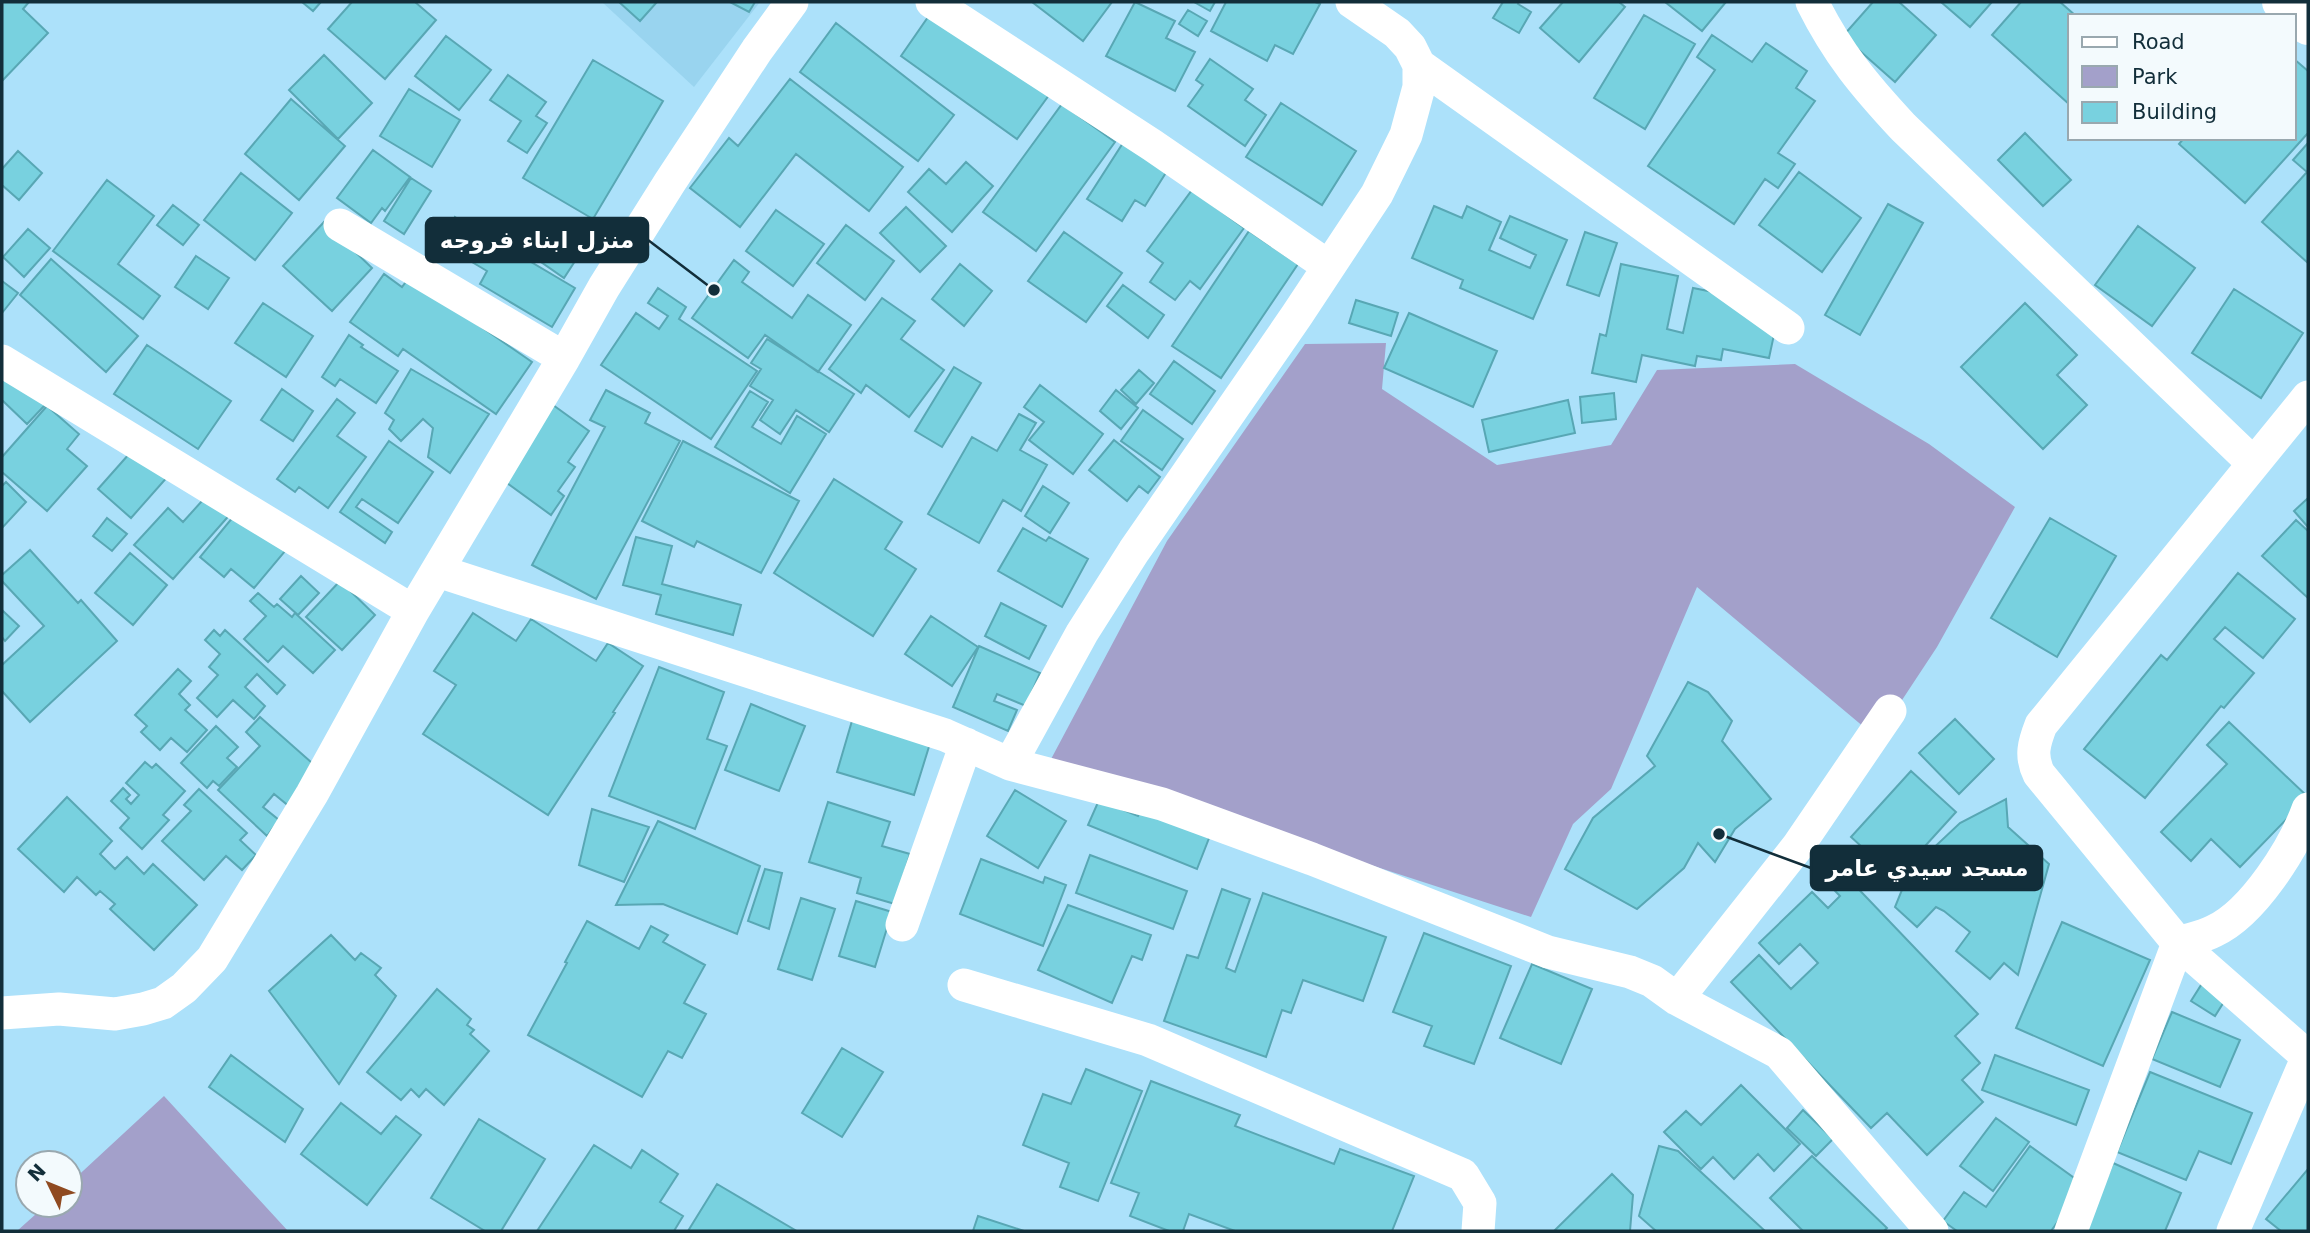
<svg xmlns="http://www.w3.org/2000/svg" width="2310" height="1233" viewBox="0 0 2310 1233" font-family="'DejaVu Sans','Noto Sans Arabic',sans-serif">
<rect width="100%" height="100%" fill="#ace1fa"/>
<path fill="#99d4ef" d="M602,2H760L694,87Z"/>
<path fill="#a3a0ca" d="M1386,343L1382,389L1497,465L1611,445L1657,370L1795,364L1929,444L2015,507L1937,647L1877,738L1697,587L1611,789L1573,824L1531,917L1050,761L1167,541L1305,344Z
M164,1096L288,1231H17L46,1205H70V1183Z"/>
<path fill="#78d1df" stroke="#58a7b4" stroke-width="2" d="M2,2H29L23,9L48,33L2,81Z
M302,2H321L313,11Z
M352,2H415L436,20L385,79L328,29Z
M619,2H657L640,21Z
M730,2H755L749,12Z
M1032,2H1112L1083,41Z
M1135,2L1175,21L1166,38L1195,52L1175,91L1106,56Z
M1194,2H1215L1210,11Z
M1226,2H1315L1320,4L1293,54L1275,45L1267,61L1211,31Z
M1503,2H1519L1518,4L1531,12L1519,33L1493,18Z
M1563,2H1619L1625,7L1579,62L1540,28Z
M1665,2H1726L1702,31Z
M1873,2H1899L1936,35L1895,82L1843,36Z
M1941,2H1992L1970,27Z
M2021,2H2060L2076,16H2070V105L1992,35Z
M935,7L1052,91L1017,139L901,56Z
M1188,10L1207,21L1198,36L1179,24Z
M1644,15L1695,44L1645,129L1594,98Z
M836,23L954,115L918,161L800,72Z
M1712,35L1752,62L1766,43L1807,71L1796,88L1815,101L1778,153L1795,164L1778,188L1765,179L1734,224L1648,166L1715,70L1697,57Z
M446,36L491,70L459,110L415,76Z
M324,55L372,103L338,139L289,90Z
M1210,59L1253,89L1245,100L1266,115L1245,146L1188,106L1203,85L1196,80Z
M2294,59L2308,71V133L2245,203L2179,144L2184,138H2294Z
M593,60L663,101L593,219L523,178Z
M508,75L546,102L536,116L547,123L527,153L508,141L521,121L490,100Z
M790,79L903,167L869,211L796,154L740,227L690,188L729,138L738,146Z
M409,89L460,120L432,167L380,136Z
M291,99L345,146L299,200L245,154Z
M1281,103L1356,151L1322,205L1246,157Z
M1062,104L1115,142L1036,251L983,212Z
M2025,133L2071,180L2043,206L1998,160Z
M1123,143L1167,171L1145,206L1135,200L1122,221L1087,199Z
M2308,143V263L2262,222L2307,172L2293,160Z
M373,150L410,177L385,211L382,208L371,223L337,198Z
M18,151L42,173L19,200L2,185V169Z
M966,162L993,186L952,232L908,192L929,169L946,184Z
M1799,172L1861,218L1822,272L1759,225Z
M241,173L292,213L255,260L204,220Z
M411,178L431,191L404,234L384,221Z
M107,180L154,216L118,264L160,296L143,319L53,251Z
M1192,190L1244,228L1200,289L1190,281L1175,300L1150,282L1163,263L1147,251Z
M1888,204L1923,223L1860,335L1825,315Z
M173,205L199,225L183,245L157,225Z
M1434,206L1462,218L1467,206L1501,222L1489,250L1530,268L1536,255L1500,238L1510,216L1567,240L1533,319L1460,288L1463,280L1412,258Z
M906,207L946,246L920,272L880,233Z
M776,210L824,244L793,286L746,251Z
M455,217L575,288L552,327L480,284L487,271L440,243Z
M324,222L372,268L332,311L283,266Z
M846,225L894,261L865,300L817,263Z
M2138,226L2195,268L2152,326L2095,285Z
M28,229L50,248L24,277L3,257Z
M1249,231L1298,264L1221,378L1172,346Z
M1064,232L1122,273L1086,322L1028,281Z
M1585,232L1617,243L1599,296L1567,285Z
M541,233L577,258L564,278L528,253Z
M196,256L229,278L208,309L175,287Z
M51,259L138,336L106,372L20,295Z
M734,260L749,272L742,282L792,318L808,295L851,325L818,372L765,335L748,358L692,318Z
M960,264L992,291L964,326L932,299Z
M1621,264L1678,276L1667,329L1683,333L1693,288L1733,296L1775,330L1769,358L1723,349L1721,360L1697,356L1695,366L1642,355L1636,382L1592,373L1600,334L1606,336Z
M414,271L454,308L532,362L496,414L403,349L398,356L350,322L384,274L402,287Z
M2,281L18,293L2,313Z
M1123,285L1164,315L1148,338L1107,306Z
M658,288L686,307L679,319L757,371L711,439L601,365L636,313L659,329L668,316L648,303Z
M2234,289L2303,333L2261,398L2192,353Z
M882,298L915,321L901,339L944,370L909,417L866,385L861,393L829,369Z
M1356,300L1398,313L1391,336L1349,323Z
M263,303L313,336L286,377L235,343Z
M2025,303L2077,355L2057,375L2087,405L2043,449L1961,367Z
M1409,313L1497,351L1473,407L1384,368Z
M349,335L363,345L361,347L398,371L376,403L340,379L335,386L322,377Z
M767,339L854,394L829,432L796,410L780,434L760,420L773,400L750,386L761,369L751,363Z
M147,345L231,401L198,449L114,394Z
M1174,361L1215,391L1192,424L1150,394Z
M2,365L45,405L27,424L2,400Z
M954,367L981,383L942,447L915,431Z
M411,369L489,414L450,473L428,457L433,428L423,419L401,441L389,429L394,420L385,413Z
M1139,370L1154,383L1136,404L1121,390Z
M1040,385L1103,434L1073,474L1029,440L1044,422L1024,407Z
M282,389L313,411L293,441L261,420Z
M606,390L650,413L645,423L680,441L596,599L532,565L605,427L590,420Z
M1116,390L1138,408L1121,429L1100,411Z
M750,391L768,402L752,427L781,444L797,416L826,434L790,493L715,447Z
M1614,393L1616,419L1582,423L1580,397Z
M337,399L355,413L337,436L366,457L328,508L299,487L295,492L277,479Z
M1568,400L1575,433L1489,452L1482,420Z
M553,405L589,431L568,462L575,467L558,491L564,496L551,515L500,478Z
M47,406L79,434L67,449L87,466L47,511L2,472V457Z
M1143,410L1183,439L1162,470L1121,441Z
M1019,414L1036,423L1020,450L1047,465L1021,511L1003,500L979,543L928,514L972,437L997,451Z
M145,436L177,466L131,518L98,489Z
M1114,440L1160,477L1148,493L1139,486L1127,501L1089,470Z
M389,441L433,472L398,523L362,499L356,507L392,532L385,543L340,512Z
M683,441L799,501L761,573L697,541L694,547L642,521Z
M834,479L902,522L885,549L916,569L873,636L774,573Z
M6,482L26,502L2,528V486Z
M1043,486L1069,503L1050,533L1025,516Z
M211,491L233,511L173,579L134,545L168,508L183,522Z
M2308,498V527L2294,511Z
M238,511L286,550L254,588L231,569L224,577L200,557Z
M107,518L127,534L112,551L93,536Z
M2050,518L2116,556L2057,657L1991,618Z
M2296,520L2308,531V598L2262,556Z
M1023,528L1046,541L1049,537L1088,559L1062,607L998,571Z
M636,537L672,546L662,584L741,605L733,635L656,614L661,595L623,585Z
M30,550L78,603L81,600L117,641L30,722L2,691V665L44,626L2,581V575Z
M130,553L167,585L133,625L95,593Z
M2238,573L2295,619L2263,658L2225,627L2214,639L2254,673L2224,708L2221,706L2145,798L2084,749L2161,655L2167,660Z
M301,576L319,593L298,615L280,599Z
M340,581L375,615L342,650L306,617Z
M258,593L274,607L277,604L292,617L295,613L335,650L313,673L283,646L268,662L244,639L266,616L250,601Z
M1001,603L1046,626L1029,659L985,636Z
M2,610L19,626L5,641L2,637Z
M473,613L516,641L531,619L596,661L608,643L643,666L613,712L615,713L548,815L423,734L456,685L434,671Z
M931,616L978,647L952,686L905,654Z
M214,630L220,636L225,630L285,685L277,694L257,674L245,687L265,706L254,719L233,700L217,717L197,698L218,675L209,667L220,654L205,640Z
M979,646L1040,673L1026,706L997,694L994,701L1017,710L1008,731L953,707Z
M659,667L724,692L707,739L727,746L695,829L609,796Z
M178,669L191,681L179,694L190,705L185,710L207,730L187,752L171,738L160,750L141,732L147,726L135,715Z
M1688,682L1708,692L1732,721L1722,741L1771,799L1735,829L1715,862L1698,843L1684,868L1637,909L1565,869L1593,818L1655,766L1647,756Z
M751,704L805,726L779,791L725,770Z
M854,714L932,737L914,795L837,772Z
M260,717L320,770L290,807L274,794L263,807L279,820L267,836L218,790L260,746L246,732Z
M1955,719L1994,759L1959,794L1919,753Z
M2229,722L2308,797L2240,867L2211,839L2191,861L2161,832L2227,764L2207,745Z
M216,726L238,747L227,758L237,767L219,786L213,781L207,788L181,763Z
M145,762L152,768L156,764L185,791L163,815L169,820L142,849L120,828L129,818L111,801L123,788L130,795L126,799L131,804L139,795L126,783Z
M1911,771L1956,812L1896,878L1851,837Z
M199,789L247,833L240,840L256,855L242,870L226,856L204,880L162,841L191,811L184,805Z
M1015,790L1066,821L1038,868L987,836Z
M67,797L112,841L100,854L115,869L127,857L144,874L153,864L197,905L154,950L110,909L115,904L100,891L96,895L77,877L64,892L18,849Z
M2006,799L2008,827L2049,864L2018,975L2004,963L1990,979L1956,951L1970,932L1944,911L1936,907L1917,927L1895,907L1910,870L1960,823Z
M1099,800L1138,816L1143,805L1211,833L1197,869L1088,825Z
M828,802L890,822L882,846L910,854L895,904L857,893L861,878L809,862Z
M592,809L649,827L624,882L579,865Z
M658,821L760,866L737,934L663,904L616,905Z
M1825,854L1978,1014L1955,1036L1980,1063L1962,1080L1983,1102L1927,1155L1887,1113L1871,1128L1731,982L1759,955L1791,989L1818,963L1800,944L1779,964L1759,943L1812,892L1828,908L1840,896L1812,867Z
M1090,855L1187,891L1173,929L1076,893Z
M981,859L1043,883L1045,877L1066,885L1043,946L960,914Z
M765,869L782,873L769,929L748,921Z
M1222,889L1250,899L1226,968L1235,972L1263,893L1386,937L1363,1001L1303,980L1291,1013L1282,1010L1266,1057L1164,1021L1187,955L1198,958Z
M801,898L835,909L812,980L778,969Z
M856,901L892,912L875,967L839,956Z
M1068,905L1151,935L1142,960L1132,956L1112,1003L1038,970Z
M587,921L639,949L651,926L668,935L663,942L705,965L684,1003L706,1014L682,1058L668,1051L642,1097L528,1035L567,963L565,962Z
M2062,922L2150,960L2103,1066L2016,1028Z
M1424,933L1511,966L1474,1064L1424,1046L1432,1026L1393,1012Z
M331,935L355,960L361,953L381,968L375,975L396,996L339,1084L269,991Z
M1532,964L1592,989L1561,1064L1500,1038Z
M2203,982L2227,997L2215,1016L2191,1001Z
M437,989L471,1019L467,1025L474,1030L470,1034L489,1051L444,1105L426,1089L419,1097L411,1089L401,1100L367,1072Z
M2172,1012L2240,1040L2220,1087L2152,1059Z
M842,1048L883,1072L842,1137L802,1113Z
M231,1055L303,1109L285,1142L209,1087Z
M1995,1055L2089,1090L2076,1125L1982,1090Z
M1086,1069L1142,1091L1098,1201L1060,1187L1069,1163L1023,1145L1043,1094L1071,1104Z
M2150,1072L2252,1113L2231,1164L2199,1151L2186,1180L2117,1152Z
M1151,1081L1240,1115L1235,1126L1334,1164L1340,1149L1414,1176L1392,1231H1235L1189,1214L1183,1231H1169L1130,1216L1139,1193L1111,1183Z
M1741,1085L1800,1144L1774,1171L1758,1154L1734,1179L1713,1157L1701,1169L1664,1132L1686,1111L1701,1125Z
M341,1103L381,1134L396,1116L421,1135L367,1205L301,1154Z
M1803,1110L1833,1139L1816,1156L1787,1128Z
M1996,1118L2029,1142L1993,1191L1960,1166Z
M479,1119L545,1159L501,1231H485L431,1198Z
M594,1145L631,1168L642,1150L678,1174L660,1202L683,1216L674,1231H537Z
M1659,1146L1678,1151L1765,1231H1656L1639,1216Z
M2030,1146L2084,1185L2051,1231H1957L1943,1221L1964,1192L1986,1207Z
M1812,1156L1887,1228L1884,1231H1803L1770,1198Z
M2113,1163L2181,1193L2165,1231H2084Z
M2308,1169V1231H2281L2266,1219Z
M1612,1174L1633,1195L1630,1231H1554Z
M717,1184L795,1230L688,1231Z
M978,1216L1024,1231H973Z"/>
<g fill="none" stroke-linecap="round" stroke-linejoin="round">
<path stroke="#fff" stroke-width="33" d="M932,2L1152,145L1328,266
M1812,2C1838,54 1864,85 1903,127L2253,463
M1419,65L1788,328
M340,225L564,358
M2,361L413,611
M2308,397L2041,725C2034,743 2030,756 2039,774L2178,943L2308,1057
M438,571L945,735L1010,764L1162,804L1312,859L1548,952L1630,972L1652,981L1677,999L1779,1053L1932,1231
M1010,764L1082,633L1134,551L1297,315L1377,194L1406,135L1419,87V65L1410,47L1397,33L1352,2
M902,925L966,744
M964,985L1148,1040L1463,1175L1480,1203L1478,1231
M1677,999L1798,846L1890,711
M2,1013L59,1009L115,1014L143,1009L163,1003L184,988L212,959L312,794L413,611L564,358L604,287L670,182L757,50L792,2
M2071,1231L2178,943C2190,939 2203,937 2214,931C2253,913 2294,848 2308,809
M2233,1231L2308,1056"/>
<path stroke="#fff" stroke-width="38" d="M2281,2L2308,26"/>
</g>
<path fill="none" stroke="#122e3a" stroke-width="2.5" d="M714 290L648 240M1719 834L1811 868"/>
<g fill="#122e3a" stroke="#f3fafd" stroke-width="2.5">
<circle cx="714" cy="290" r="7"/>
<circle cx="1719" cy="834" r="7"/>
</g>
<g fill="#122e3a" stroke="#122e3a" stroke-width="2.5">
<rect x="426" y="218" width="222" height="44" rx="7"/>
<rect x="1811" y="846" width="231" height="44" rx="7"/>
</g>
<g font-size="23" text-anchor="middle" font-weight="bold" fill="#fff">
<text x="537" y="248">منزل ابناء فروجه</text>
<text x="1927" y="876">مسجد سيدي عامر</text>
</g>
<rect width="2310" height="1233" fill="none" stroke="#122e3a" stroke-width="7"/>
<rect x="2068" y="14" width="228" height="126" fill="#f3fafd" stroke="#99a8af" stroke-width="2"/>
<rect x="2082" y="37" width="35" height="10" fill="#ffffff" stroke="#99a8af" stroke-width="2"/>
<text x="2132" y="49" font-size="21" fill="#122e3a">Road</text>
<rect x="2082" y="66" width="35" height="21" fill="#a3a0ca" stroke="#99a8af" stroke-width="2"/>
<text x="2132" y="84" font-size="21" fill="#122e3a">Park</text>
<rect x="2082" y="102" width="35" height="21" fill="#78d1df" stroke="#99a8af" stroke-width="2"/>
<text x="2132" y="119" font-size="21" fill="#122e3a">Building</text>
<g transform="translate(49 1184) rotate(313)"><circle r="33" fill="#f3fafd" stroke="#99a8af" stroke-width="2"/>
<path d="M0-5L12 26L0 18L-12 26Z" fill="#8f4a21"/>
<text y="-10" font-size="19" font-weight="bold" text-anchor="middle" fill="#122e3a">N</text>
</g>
</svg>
